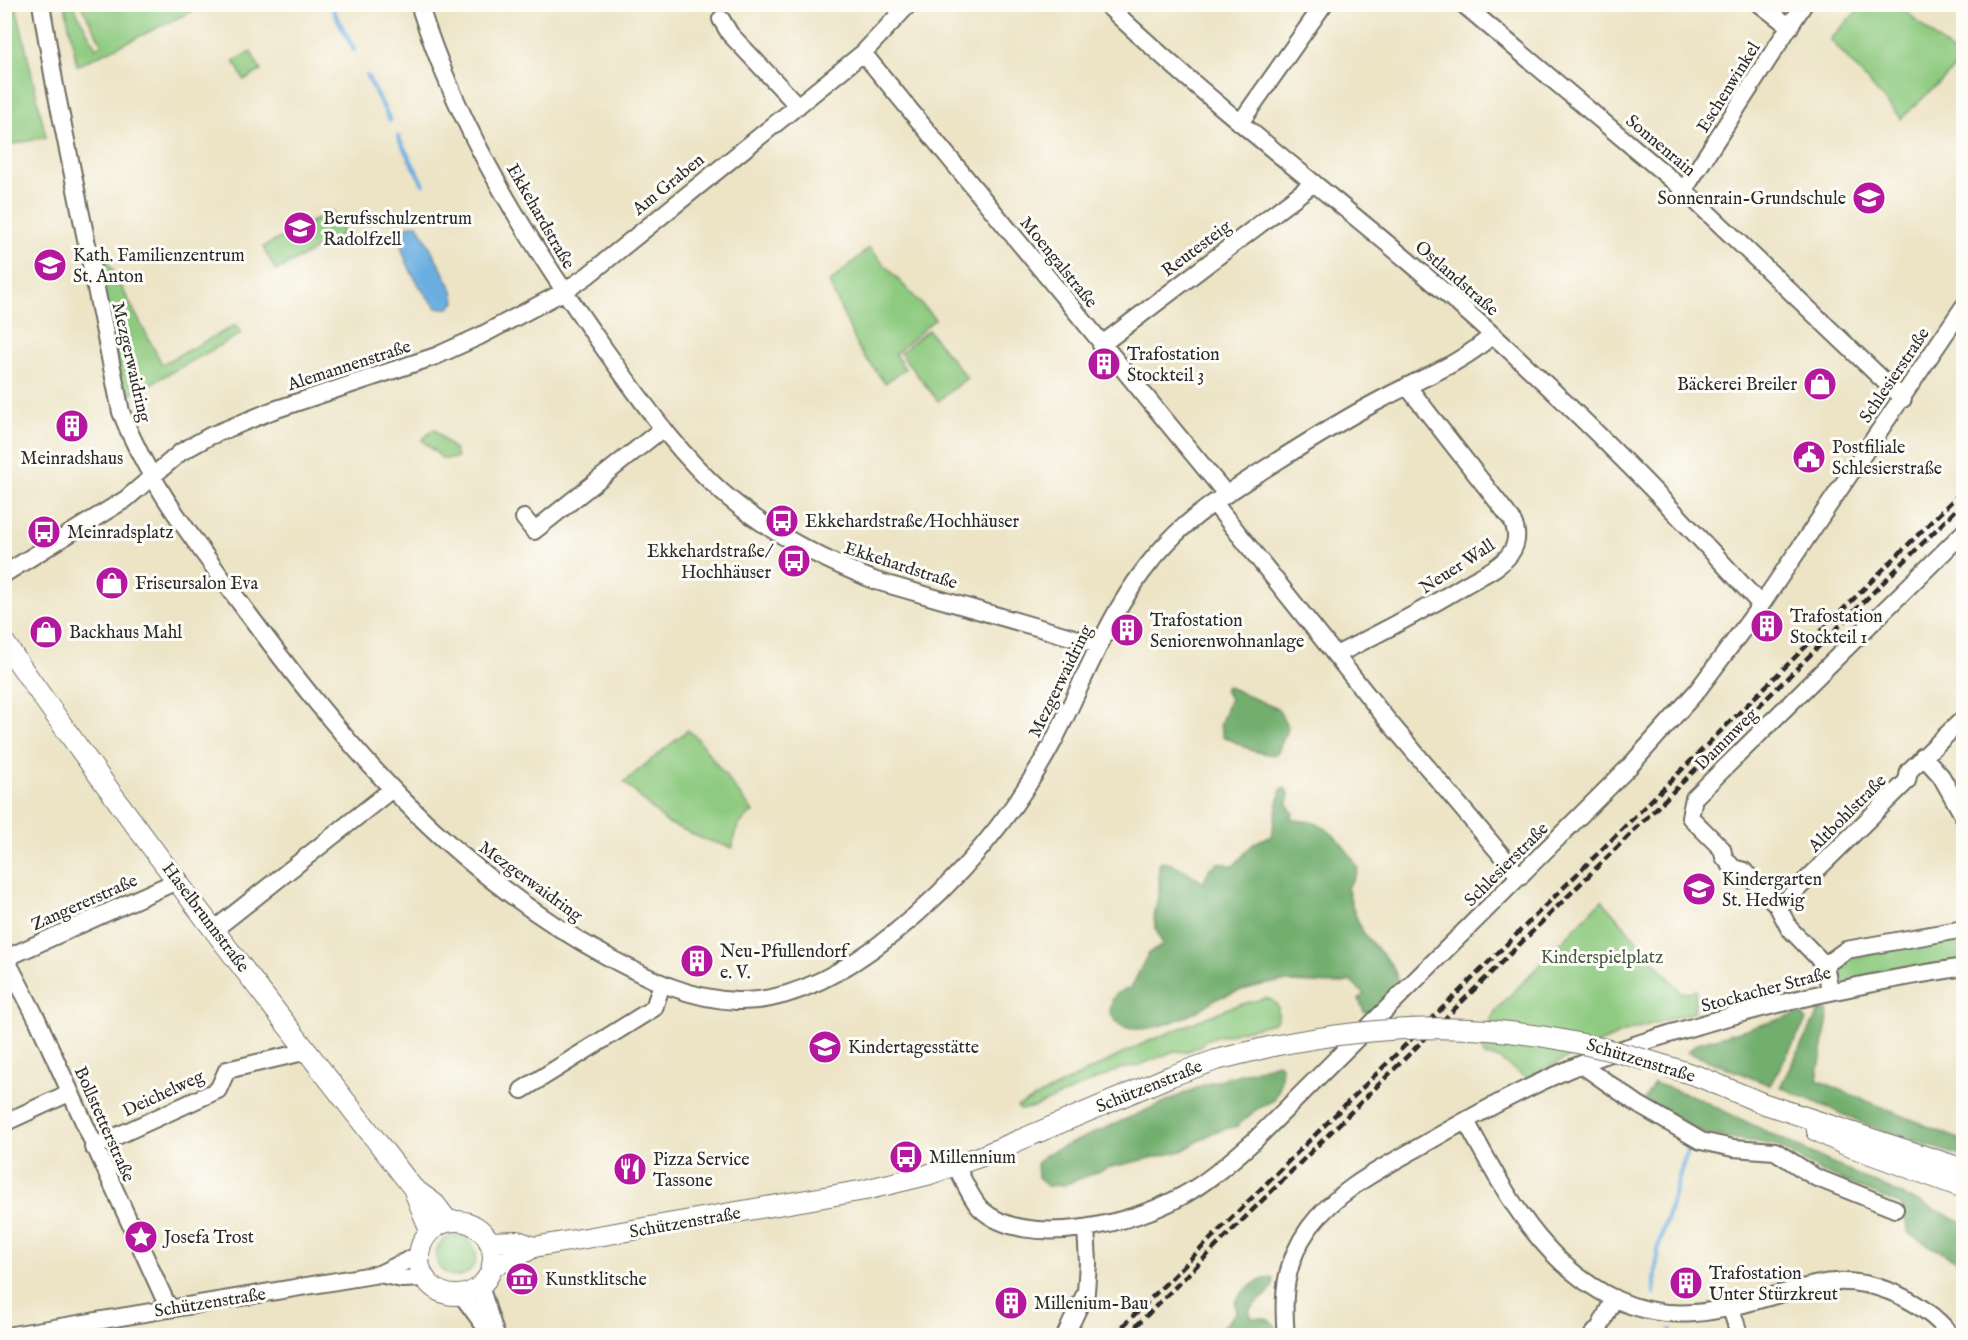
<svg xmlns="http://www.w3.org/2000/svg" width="1968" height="1340" viewBox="0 0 1968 1340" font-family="'IM FELL English',serif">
<rect width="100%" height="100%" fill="#fdfcf7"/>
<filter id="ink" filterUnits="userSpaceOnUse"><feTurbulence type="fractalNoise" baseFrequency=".0167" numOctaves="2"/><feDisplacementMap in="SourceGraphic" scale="12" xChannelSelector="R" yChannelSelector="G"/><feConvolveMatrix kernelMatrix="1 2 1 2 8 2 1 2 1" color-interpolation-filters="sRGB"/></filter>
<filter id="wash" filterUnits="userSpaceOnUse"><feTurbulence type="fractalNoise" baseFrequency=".008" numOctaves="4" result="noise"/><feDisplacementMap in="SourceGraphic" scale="24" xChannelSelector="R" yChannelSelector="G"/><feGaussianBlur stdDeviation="1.35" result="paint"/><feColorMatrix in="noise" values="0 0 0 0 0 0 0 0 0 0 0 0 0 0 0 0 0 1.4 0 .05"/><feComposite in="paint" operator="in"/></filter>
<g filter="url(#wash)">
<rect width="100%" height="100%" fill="#ede4c6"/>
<path fill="#8eca80" stroke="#5c7a56" stroke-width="1.5" d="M4,5H16L46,137L5,146Z
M65,5H73L96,48L102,44L81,5H205L77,66Z
M1863,5H1899L1962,61L1901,119L1830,39Z
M251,52L261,71L244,80L234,61Z
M332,211L344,234L276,271L263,247Z
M101,248L162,364L236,325L241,334L121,400L91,251Z
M869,248L935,319L895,354L905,369L885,383L859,349L829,283Z
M928,330L967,378L938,401L900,353Z
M434,429L455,451L457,458L443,459L422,440Z
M688,730L697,738L753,812C739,823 733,830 733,848L703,839L666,822L624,782Z
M1602,900L1682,993L1696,990L1694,1012L1621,1033L1526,1078L1497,1058L1485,1056L1478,1043L1496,1010Z
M1963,935L1962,965L1904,975L1901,967L1878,972L1876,980L1847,985L1839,975L1842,960Z
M1266,998C1278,1002 1279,1006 1278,1019L1273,1023L1205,1040L1200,1046L1185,1052L1175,1051L1137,1066L1120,1069L1035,1107L1021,1110L1017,1107L1144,1043L1231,1007Z
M436 1256a20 20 0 1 1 40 0a20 20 0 1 1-40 0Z"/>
<path fill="#72ae6e" stroke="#4e6c4c" stroke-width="1.5" d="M1226,686L1278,709L1288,727L1278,752L1273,755L1253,751L1223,736L1220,725L1230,698L1224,690Z
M1285,788L1289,794L1288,804L1293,814L1291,818C1299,823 1305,820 1314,823C1331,827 1350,853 1358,868L1357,874L1347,887C1351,902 1355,918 1363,932C1376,953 1407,967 1394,995C1387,1009 1380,1011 1364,1012L1359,999L1364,994L1350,981C1336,987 1303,981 1284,982C1261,983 1237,992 1215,999C1197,1015 1145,1037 1122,1026C1117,1024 1113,1017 1110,1012C1112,996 1115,991 1131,988L1148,954L1163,945C1149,917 1155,918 1159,890C1161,880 1157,872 1160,862C1177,863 1190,873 1203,883L1210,868L1220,862L1233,866C1249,852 1247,842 1271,837L1281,789Z
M1820,1009L1829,1012L1817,1080L1963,1141V1157L1875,1128L1780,1087Z
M1798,1014L1803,1015L1806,1021L1770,1085L1687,1052L1698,1043Z
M1278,1063L1282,1067L1280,1086L1274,1100L1257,1109L1237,1126L1214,1132L1182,1151L1107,1168L1064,1185L1047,1186L1038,1177L1037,1164L1046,1154L1206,1084Z
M1654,1083L1695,1097L1840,1167L1963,1222V1264L1909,1234L1901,1205L1820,1171L1775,1145L1704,1134L1644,1100Z
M1271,1277L1274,1280C1272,1298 1256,1298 1249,1311L1252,1318C1268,1317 1274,1321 1281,1335L1214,1336L1237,1312L1235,1302C1245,1287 1254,1282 1271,1277Z"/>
<path fill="#6aaee0" stroke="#4a6c86" stroke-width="1.5" d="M418,224L453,291L455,302L449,308H437C419,289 402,261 399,234L407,226Z"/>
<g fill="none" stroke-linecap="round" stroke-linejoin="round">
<path stroke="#6aaee0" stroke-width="4.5" d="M330,4L354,50
M367,76L390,120
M398,137L423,184
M1654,1294L1658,1248L1690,1141
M1671,1336V1330"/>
</g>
</g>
<g filter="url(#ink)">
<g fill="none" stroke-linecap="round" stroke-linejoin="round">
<g stroke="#6f6c61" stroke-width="20">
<path id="minor" d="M41,4L55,86L121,412C150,486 192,537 238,600C344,744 449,871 610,958C651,980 690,999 737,1001C794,1003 850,968 893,934C957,883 1015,814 1053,742C1088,674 1113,598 1168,542C1194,514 1228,493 1260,472C1301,446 1341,420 1384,398C1421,378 1462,364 1492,335
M419,4C460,135 534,251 613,361C647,408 680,455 723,493C769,533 820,558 876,581L1099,645
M1106,4C1201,95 1306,175 1407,260C1533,366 1650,482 1761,605
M1463,4L1684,190L1903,399
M1760,4L1790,27
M721,19L730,34L798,106
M863,53L1226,494
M1240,123L1324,4
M1684,190L1804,4
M1101,345L1314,183
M1214,503L1384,716L1520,877
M524,518L534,531L662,429
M4,574L126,499L181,452L210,436L271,411L436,356L480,336L563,292L587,276L863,53L909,4
M1336,655C1380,633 1423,611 1465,585C1480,576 1500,568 1510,554C1518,543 1518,532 1512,520L1407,386
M1923,756L1941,776L1964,817
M1779,907L1907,781L1909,771L1964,718
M215,929L391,790
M4,955L37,1019L169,1309
M4,959L179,880
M1825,965L1846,950L1964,929
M1830,990L1825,965L1789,928L1777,905L1744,871L1733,868L1724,857L1722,849L1690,817L1694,798L1964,532
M1582,1065L1639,1105L1701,1141L1733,1148L1775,1151L1815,1177L1895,1209
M522,1090L654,1008L662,984
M1466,1121C1503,1189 1541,1264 1615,1299C1687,1332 1744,1301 1814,1285C1864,1273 1920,1297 1952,1336
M4,1123L69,1093
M93,1147L218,1090L227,1070L308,1051
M956,1166C963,1179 971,1199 981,1209C1026,1251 1135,1223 1182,1196C1209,1181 1231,1161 1254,1141L1629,767L1697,691L1761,605L1964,306
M379,1274L402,1279L425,1278
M480,1286L496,1336
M461,1294L492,1336
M1731,1309L1740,1336
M6,1336L379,1274L419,1255
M1065,1336L1086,1292L1088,1263L1086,1228
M1286,1336C1282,1295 1285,1262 1309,1228C1336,1191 1382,1168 1421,1146C1483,1110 1549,1074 1616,1051C1729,1013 1846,985 1964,967
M1592,1336L1600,1327L1614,1298"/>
</g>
<g stroke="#6f6c61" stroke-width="22">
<path id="major" d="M4,642C133,829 274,1009 413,1188L435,1204L448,1221
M1700,1077L1762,1103L1964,1169
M1817,1131L1843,1144L1964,1188
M413,1188L430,1231
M419 1258a37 37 0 1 1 74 0a37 37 0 1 1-74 0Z
M489,1242L518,1241L534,1247
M492,1265L512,1260L534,1247L865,1190L927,1175L982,1156L1171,1076L1216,1060L1273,1046"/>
</g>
<use href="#minor" stroke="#fff" stroke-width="16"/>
<use href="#major" stroke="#fff" stroke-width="20"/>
<path stroke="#2b2b2b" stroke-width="4.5" stroke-dasharray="9 4.5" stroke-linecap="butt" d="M1113,1336L1964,489
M1126,1336L1964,502"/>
<g stroke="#6f6c61" stroke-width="22" stroke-linecap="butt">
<path id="major-bridge" d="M1273,1046C1430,1014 1548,1025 1700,1077"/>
</g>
<use href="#major-bridge" stroke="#fff" stroke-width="20"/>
</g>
</g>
<defs>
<g id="school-disc" transform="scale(1.725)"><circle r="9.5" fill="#b5179e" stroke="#fdfcf7"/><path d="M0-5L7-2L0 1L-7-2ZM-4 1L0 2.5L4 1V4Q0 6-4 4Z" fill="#fff"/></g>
<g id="building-disc" transform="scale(1.725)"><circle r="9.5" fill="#b5179e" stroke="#fdfcf7"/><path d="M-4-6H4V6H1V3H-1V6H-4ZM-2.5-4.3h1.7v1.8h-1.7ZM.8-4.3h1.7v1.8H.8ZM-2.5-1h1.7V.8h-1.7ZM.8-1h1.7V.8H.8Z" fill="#fff"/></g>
<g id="shop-disc" transform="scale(1.725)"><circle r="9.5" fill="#b5179e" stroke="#fdfcf7"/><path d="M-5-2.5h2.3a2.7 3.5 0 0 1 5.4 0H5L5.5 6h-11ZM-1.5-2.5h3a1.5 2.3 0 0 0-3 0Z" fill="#fff"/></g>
<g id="civic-disc" transform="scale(1.725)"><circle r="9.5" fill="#b5179e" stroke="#fdfcf7"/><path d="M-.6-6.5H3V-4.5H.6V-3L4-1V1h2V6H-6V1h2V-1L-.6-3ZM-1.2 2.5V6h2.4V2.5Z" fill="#fff"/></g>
<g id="bus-disc" transform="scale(1.725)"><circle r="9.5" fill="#b5179e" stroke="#fdfcf7"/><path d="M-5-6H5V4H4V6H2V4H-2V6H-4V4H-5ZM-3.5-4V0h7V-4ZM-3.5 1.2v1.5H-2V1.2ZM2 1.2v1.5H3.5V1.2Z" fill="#fff"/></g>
<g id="restaurant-disc" transform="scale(1.725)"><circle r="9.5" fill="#b5179e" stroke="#fdfcf7"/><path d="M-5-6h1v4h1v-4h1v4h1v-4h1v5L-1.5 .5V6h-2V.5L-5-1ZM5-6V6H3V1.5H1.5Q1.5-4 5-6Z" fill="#fff"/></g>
<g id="sight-disc" transform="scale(1.725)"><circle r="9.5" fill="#b5179e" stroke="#fdfcf7"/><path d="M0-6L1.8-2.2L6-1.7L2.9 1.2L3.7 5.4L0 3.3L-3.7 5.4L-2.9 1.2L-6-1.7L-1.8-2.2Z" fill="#fff"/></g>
<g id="museum-disc" transform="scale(1.725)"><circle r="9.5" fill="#b5179e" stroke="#fdfcf7"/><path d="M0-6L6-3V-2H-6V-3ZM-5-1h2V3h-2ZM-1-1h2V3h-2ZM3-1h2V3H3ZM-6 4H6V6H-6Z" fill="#fff"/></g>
</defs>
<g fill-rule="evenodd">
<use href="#school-disc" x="1869" y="198"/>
<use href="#school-disc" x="300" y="228"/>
<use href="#school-disc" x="50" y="265"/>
<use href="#building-disc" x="1104" y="364"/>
<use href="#shop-disc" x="1820" y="384"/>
<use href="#building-disc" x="72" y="426"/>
<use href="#civic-disc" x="1809" y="457"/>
<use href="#bus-disc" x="782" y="521"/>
<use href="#bus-disc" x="44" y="532"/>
<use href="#bus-disc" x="794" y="561"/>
<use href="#shop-disc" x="112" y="583"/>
<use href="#building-disc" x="1767" y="626"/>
<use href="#building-disc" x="1127" y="630"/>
<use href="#shop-disc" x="46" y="632"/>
<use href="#school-disc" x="1699" y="889"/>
<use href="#building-disc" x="697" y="961"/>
<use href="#school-disc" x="825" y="1047"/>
<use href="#bus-disc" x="906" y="1157"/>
<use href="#restaurant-disc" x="630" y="1169"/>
<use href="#sight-disc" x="141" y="1237"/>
<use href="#museum-disc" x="522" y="1279"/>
<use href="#building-disc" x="1686" y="1283"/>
<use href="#building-disc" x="1011" y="1303"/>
</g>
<g text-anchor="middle" stroke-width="6" stroke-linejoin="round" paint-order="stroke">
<g font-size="18" fill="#2b2b2b" stroke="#fdfcf7">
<text transform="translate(1728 87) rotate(-58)" y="6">Eschenwinkel</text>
<text transform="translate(1661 145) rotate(40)" y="6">Sonnenrain</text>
<text transform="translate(668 184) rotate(-39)" y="6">Am Graben</text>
<text transform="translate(541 216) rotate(60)" y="6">Ekkehardstraße</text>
<text transform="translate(1196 248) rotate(-37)" y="6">Reutesteig</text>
<text transform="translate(1059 262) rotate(51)" y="6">Moengalstraße</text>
<text transform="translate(1457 278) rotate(41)" y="6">Ostlandstraße</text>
<text transform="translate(132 362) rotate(77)" y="6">Mezgerwaidring</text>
<text transform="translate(349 365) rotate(-18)" y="6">Alemannenstraße</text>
<text transform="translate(1894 375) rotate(-56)" y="6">Schlesierstraße</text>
<text transform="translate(901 565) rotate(18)" y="6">Ekkehardstraße</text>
<text transform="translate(1457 566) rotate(-33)" y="6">Neuer Wall</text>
<text transform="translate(1060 681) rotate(-64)" y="6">Mezgerwaidring</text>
<text transform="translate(1726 739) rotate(-45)" y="6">Dammweg</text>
<text transform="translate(1847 813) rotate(-45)" y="6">Altbohlstraße</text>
<text transform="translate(1506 864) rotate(-45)" y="6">Schlesierstraße</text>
<text transform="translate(531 881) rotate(36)" y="6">Mezgerwaidring</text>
<text transform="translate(84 902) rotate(-24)" y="6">Zangererstraße</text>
<text transform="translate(206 917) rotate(53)" y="6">Haselbrunnstraße</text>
<text transform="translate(1766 989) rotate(-15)" y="6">Stockacher Straße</text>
<text transform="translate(1641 1060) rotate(17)" y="6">Schützenstraße</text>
<text transform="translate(1149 1086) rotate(-22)" y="6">Schützenstraße</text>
<text transform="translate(163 1093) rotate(-25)" y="6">Deichelweg</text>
<text transform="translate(105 1124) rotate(66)" y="6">Bollstetterstraße</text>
<text transform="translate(685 1222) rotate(-10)" y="6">Schützenstraße</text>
<text transform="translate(210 1302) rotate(-9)" y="6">Schützenstraße</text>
</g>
<g font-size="18" fill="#2b2b2b" stroke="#fdfcf7" text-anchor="start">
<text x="1846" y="204" text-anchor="end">Sonnenrain-Grundschule</text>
<text x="323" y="224">Berufsschulzentrum<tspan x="323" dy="21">Radolfzell</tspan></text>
<text x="73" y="261">Kath. Familienzentrum<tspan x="73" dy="21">St. Anton</tspan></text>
<text x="1127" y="360">Trafostation<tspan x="1127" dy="21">Stockteil 3</tspan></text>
<text x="1797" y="390" text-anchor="end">Bäckerei Breiler</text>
<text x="1832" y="453">Postfiliale<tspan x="1832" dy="21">Schlesierstraße</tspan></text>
<text x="72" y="464" text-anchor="middle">Meinradshaus</text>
<text x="805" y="527">Ekkehardstraße/Hochhäuser</text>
<text x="67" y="538">Meinradsplatz</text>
<text x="771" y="557" text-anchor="end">Ekkehardstraße/<tspan x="771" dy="21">Hochhäuser</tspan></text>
<text x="135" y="589">Friseursalon Eva</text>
<text x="1790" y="622">Trafostation<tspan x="1790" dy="21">Stockteil 1</tspan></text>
<text x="1150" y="626">Trafostation<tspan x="1150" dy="21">Seniorenwohnanlage</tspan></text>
<text x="69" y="638">Backhaus Mahl</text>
<text x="1722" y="885">Kindergarten<tspan x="1722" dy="21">St. Hedwig</tspan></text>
<text x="720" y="957">Neu-Pfullendorf<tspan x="720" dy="21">e. V.</tspan></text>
<text x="848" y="1053">Kindertagesstätte</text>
<text x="929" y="1163">Millennium</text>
<text x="653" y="1165">Pizza Service<tspan x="653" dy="21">Tassone</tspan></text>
<text x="164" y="1243">Josefa Trost</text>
<text x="1709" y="1279">Trafostation<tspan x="1709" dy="21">Unter Stürzkreut</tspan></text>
<text x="545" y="1285">Kunstklitsche</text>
<text x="1034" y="1309">Millenium-Bau</text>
</g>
<g font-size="18" fill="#495b44" stroke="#fdfcf7">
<text x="1602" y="963">Kinderspielplatz</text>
</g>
</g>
<rect width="1968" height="1340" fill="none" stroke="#fdfcf7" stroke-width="24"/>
</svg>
